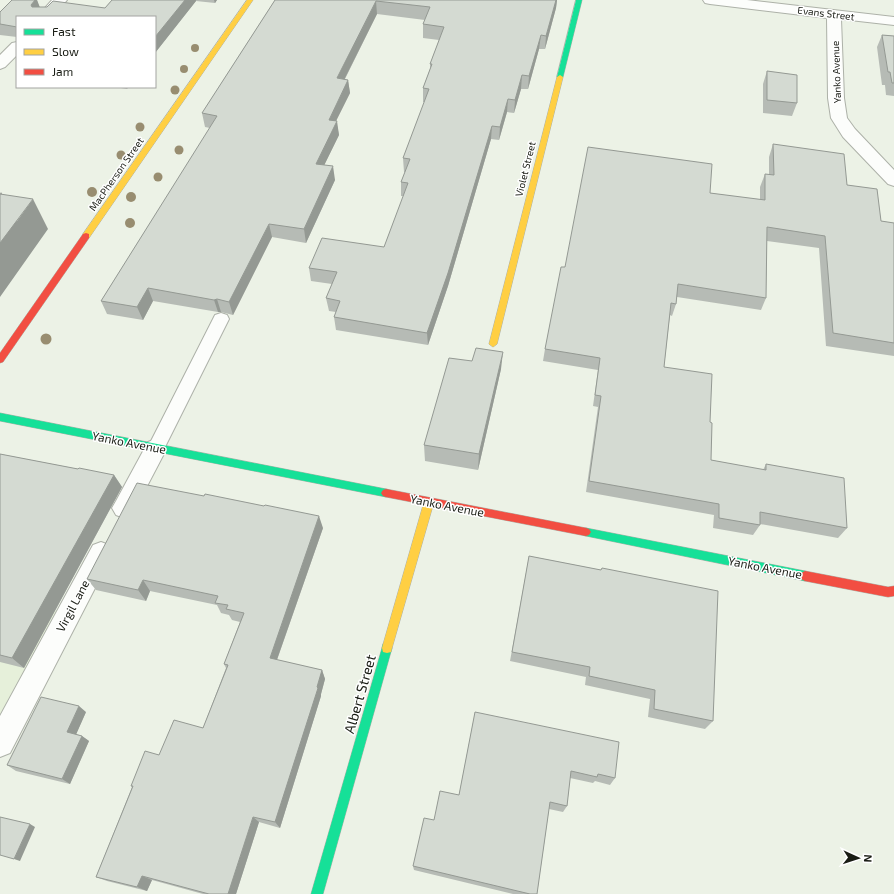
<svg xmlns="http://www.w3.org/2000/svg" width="894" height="894" viewBox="0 0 894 894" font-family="'Exo 2',sans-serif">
<rect width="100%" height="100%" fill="#ecf2e6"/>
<path fill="#e6f0da" d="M0,598L58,611L0,720Z"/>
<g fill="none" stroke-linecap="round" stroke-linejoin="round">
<g stroke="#adb1a8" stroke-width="2">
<path id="lane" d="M221,313L227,315L229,319L162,453L156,455L150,453L147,448L150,443L213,319L215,315Z"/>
</g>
<g stroke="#adb1a8" stroke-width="2">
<path id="street" d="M52,0H67L52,17H37Z
M703,0H747L894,17V25L841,19L844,98L847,118L855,129L894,170V186L888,184L843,137L831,118L828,98L827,18L710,4L705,3Z
M17,42V55L5,67L0,69V55L12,43Z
M156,439L164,442L167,448L132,515L124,518L116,515L112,508L116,501L148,442Z
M101,542L109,545L113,553L109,561L10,753L0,757V716L93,545Z"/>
</g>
<g stroke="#adb1a8" stroke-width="1">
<path id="fast" d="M576,0H582L563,77L560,79L557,77Z
M0,413L386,489L389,490L391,493L389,496L386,497L0,421Z
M586,528L805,571L809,573L810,576L809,579L805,581L586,536L583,535L581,532L583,529Z
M387,643L391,644L392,648L323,894H311L382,648L383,644Z"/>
</g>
<g stroke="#adb1a8" stroke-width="1">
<path id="slow" d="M247,0H253L89,238H83V234Z
M560,75L563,77L497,344L493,347L489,344L557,77Z
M429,498L432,499L434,502L392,648L391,652L387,653L383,652L382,648L424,502L426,499Z"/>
</g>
<g stroke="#adb1a8" stroke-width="1">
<path id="jam" d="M86,233L89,234V238L3,362L0,363V353L83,234Z
M386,489L586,528L589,529L591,532L589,535L586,536L386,497L383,496L381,493L383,490Z
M805,571L888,587L894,586V596L888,597L805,581L801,579L800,576L801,573Z"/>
</g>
<use href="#lane" fill="#fcfdfb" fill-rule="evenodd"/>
<use href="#street" fill="#fcfdfb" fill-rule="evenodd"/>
<use href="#fast" fill="#16e098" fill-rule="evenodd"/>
<use href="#slow" fill="#ffcf43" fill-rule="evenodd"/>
<use href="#jam" fill="#f24e42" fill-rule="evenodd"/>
</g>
<g fill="#988d70">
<circle cx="195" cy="48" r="4"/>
<circle cx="184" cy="69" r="4"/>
<circle cx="175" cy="90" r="4.5"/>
<circle cx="140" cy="127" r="4.5"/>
<circle cx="179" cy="150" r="4.5"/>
<circle cx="121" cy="155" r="4.5"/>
<circle cx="158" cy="177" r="4.5"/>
<circle cx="92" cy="192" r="5"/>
<circle cx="131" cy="197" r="5"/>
<circle cx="130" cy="223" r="5"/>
<circle cx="46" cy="339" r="5.5"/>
</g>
<path fill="#b6bbb5" d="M37,0L39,7L105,8L112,0H217L215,3L196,1L155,53V17H17V37L0,35V12Z
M275,0H557L556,8L545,49H539L528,89H521L514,113L507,112L499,140L491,139L448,286L428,345L336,330L334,317L336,312L329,311L326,298L332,284L311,281L309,268L384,247L404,196H401V182L405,172H404L403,158L425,102H423V88L430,69V64L439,40L423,38V24L425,20L377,14L345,79L348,80L350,93L336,121L339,135L324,165L335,180L306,243L272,237L233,315L221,312H218L153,301L143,320L107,314L101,301L210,128L205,127L202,113Z
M882,35L894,36V96L886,95L885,85H882L877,47Z
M767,71L797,103L792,116L763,113V84Z
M115,87H129L127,89Z
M773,144L847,185L881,221L894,223V356L826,346L819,248L767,241L766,298L761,310L677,297L676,304L672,316L670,315L664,367L710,422L711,460L763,470L766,464L847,528L838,538L760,524V525L753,535L713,528L714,515L586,492L598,407L593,406L598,370L543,361L545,349L565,267L710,193L760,200V187L765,174L769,175V157Z
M472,361L501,369L478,470L425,461L424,445Z
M0,454L78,469L114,475L122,487L24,668L0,662Z
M323,528L277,660L322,670L325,679L321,694V696L280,828L259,822L236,894H203L152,880L147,891L107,881L96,877L132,787L131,786L159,755L203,728L226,668L224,664L240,622L232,620L229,615L221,613L217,605L150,591L146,601L96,590L87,579Z
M529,556L601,570L602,568L713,721L705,729L648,717L650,699L585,685L586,677L510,661Z
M86,712L76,734L82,736L89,741L70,784L16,771L7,765Z
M475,712L615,778L610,785L595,781L593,783L570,778L567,806L563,812L549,809L537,894H513L414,870L413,866L459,795Z"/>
<path fill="#949993" d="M35,0H37L41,10L36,16L31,5Z
M185,0H196V1L155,53V37Z
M214,0H217L215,3Z
M556,0H557L556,8L545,49L546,36Z
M376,1L377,14L338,92L337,78Z
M541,35L539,49L528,89L529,76Z
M522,75L521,89L514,113L515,100Z
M348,80L350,93L330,133L329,120Z
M508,99L507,112L499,140L500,127Z
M337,121L339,135L318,178L316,164Z
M492,126L491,139L448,286L428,345L427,333Z
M333,166L335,180L306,243L304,229Z
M1,192L17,221L33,199L48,229L0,297V194Z
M269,224L272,237L233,315L229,302Z
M148,288L153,301L143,320L137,307Z
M217,299L221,312H218L214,300Z
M503,352L501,369L478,470L479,454Z
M114,475L122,487L24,668L12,658Z
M319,516L323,528L274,668L270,658Z
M143,580L150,591L146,601L138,590Z
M322,670L325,679L321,694V696L280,828L275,822Z
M79,706L86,712L75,737L67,732Z
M82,736L89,741L70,784L62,779Z
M253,817L259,822L236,894H228Z
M30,824L35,827L20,861L14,859Z
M142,876L152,880L147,891L137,887Z"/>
<path fill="#d4dad2" stroke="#949993" d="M12,0H35L31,5L32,7H47L53,1L105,8L112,0H185L155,37V17H17V27L0,24V12Z
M275,0H556L546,36L541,35L529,76L522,75L515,100L508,99L500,127L492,126L448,273L427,333L334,317L340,301L326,298L337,272L309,268L322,238L384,247L408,183L401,182L410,159L403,158L429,89L423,88L432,64H430L444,27L423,24L430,7L376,1L337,78L348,80L329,120L337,121L316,164L333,166L304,229L269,224L229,302L217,299L214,300L148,288L137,307L101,301L217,116L202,113Z
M882,35L894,36V83H892L890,72H888Z
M767,71L797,75V103L767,100Z
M773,144L844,154L847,185L877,189L881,221L894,223V343L833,333L825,236L767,227L766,298L678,284L676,304L671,303L664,367L712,374L710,422L712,423L711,460L766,470V464L844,478L847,528L760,512V525L719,518V504L589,481L601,396L595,395L600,358L545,349L561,267H565L588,147L712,164L710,193L765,200V174L774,175Z
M0,194L33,199L0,243Z
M476,348L503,352L479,454L424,445L449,358L472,361Z
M0,454L78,469L79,468L114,475L12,658L0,655Z
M137,483L204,496L205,494L264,506L265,505L319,516L270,658L322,670L317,687L318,688L275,822L253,817L228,894H209L142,876L137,887L96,877L133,786H131L145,751L159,755L174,720L203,728L228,665L224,664L244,613L226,609L228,605L215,603L218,596L143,580L138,590L87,579Z
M529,556L601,570L602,568L718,591L713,721L654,709L655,690L589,676L590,667L512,652Z
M41,697L79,706L67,732L82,736L62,779L7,765Z
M475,712L619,742L615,778L598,774L597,777L571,771L567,806L550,802L537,894H530L413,866L424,818L434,820L440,791L459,795Z
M0,817L30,824L14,859L0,855Z"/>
<g text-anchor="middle" stroke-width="3" stroke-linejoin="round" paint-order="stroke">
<g font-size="10" fill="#191c14" stroke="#fff">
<text transform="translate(826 13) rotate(7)" y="4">Evans Street</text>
<text transform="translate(836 72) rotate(-92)" y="4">Yanko Avenue</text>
<text transform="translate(525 169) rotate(-76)" y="4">Violet Street</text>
<text transform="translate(116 174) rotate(-55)" y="4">MacPherson Street</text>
</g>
<g font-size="12" fill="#191c14" stroke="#fff">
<text transform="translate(129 443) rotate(11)" y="4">Yanko Avenue</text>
<text transform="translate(447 506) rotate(11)" y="4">Yanko Avenue</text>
<text transform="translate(765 568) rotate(11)" y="4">Yanko Avenue</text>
<text transform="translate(73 606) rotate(-62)" y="4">Virgil Lane</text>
</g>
<g font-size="14" fill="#191c14" stroke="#fff">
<text transform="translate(360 694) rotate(-74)" y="5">Albert Street</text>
</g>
</g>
<rect x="16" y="16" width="140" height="72" fill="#ffffff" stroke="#a3a4a1"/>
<rect x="24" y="29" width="20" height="6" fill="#16e098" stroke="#a3a4a1"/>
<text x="52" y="36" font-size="12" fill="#191c14">Fast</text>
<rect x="24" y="49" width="20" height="6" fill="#ffcf43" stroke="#a3a4a1"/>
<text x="52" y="56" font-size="12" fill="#191c14">Slow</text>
<rect x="24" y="69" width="20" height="6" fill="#f24e42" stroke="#a3a4a1"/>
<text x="52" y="76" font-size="12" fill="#191c14">Jam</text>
<g transform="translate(858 858) rotate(93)" stroke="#ffffff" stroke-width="3" paint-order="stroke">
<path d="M0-3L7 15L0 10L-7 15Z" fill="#191c14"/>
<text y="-6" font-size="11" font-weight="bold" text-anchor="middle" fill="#191c14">N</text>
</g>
</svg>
